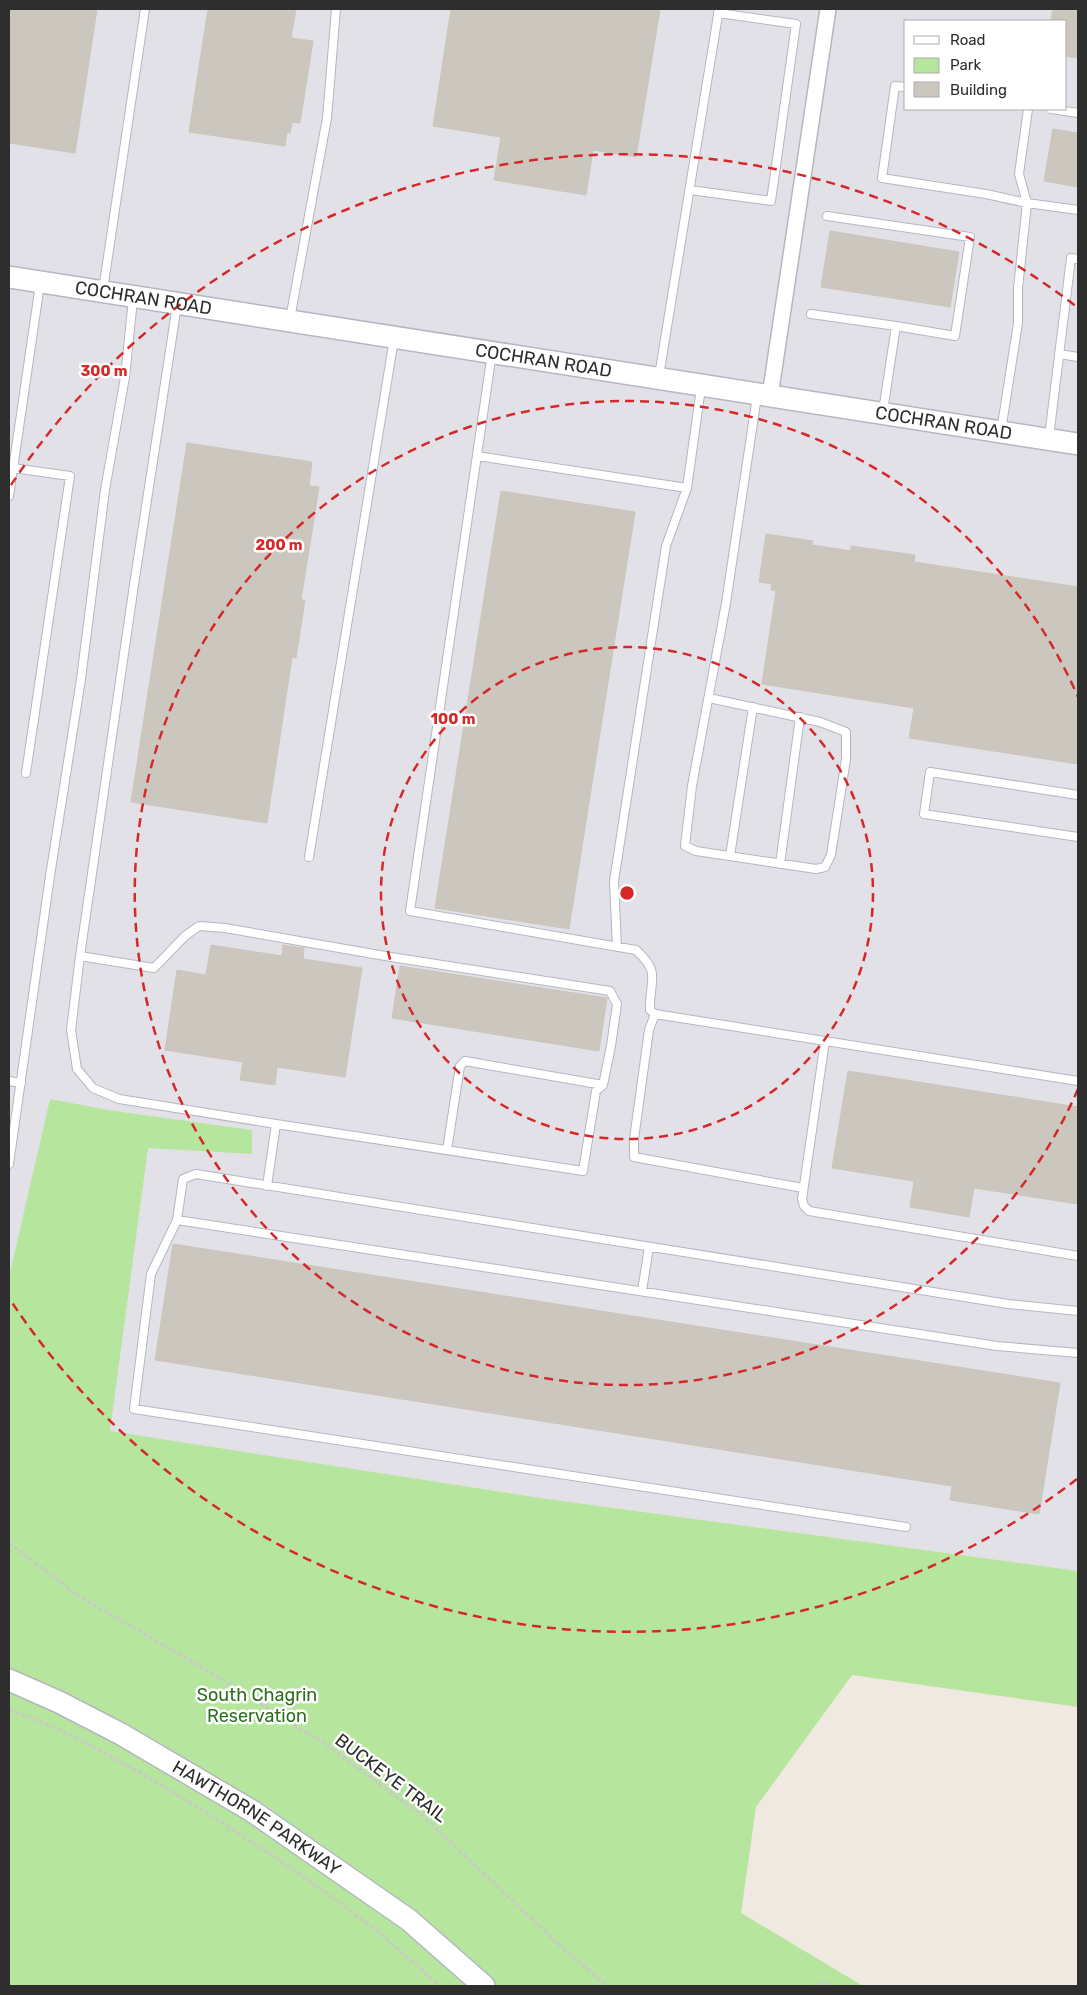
<svg xmlns="http://www.w3.org/2000/svg" width="1087" height="1995" viewBox="0 0 1087 1995" font-family="Rubik,sans-serif">
<rect width="100%" height="100%" fill="#efe9e1"/>
<path fill="#e3e1e8" fill-rule="evenodd" d="M9,9H1078V1571L540,1498L43,1421L9,1355ZM906,21H1066V109H906Z"/>
<path fill="#b6e59e" d="M50,1099L114,1111L252,1130V1154L148,1148L110,1431L540,1498L1078,1571V1707L852,1675L756,1807L741,1913L863,1986H9V1277Z"/>
<path fill="#cbc7bf" stroke="#cbc5ba" d="M9,9H97L75,153L9,143Z
M208,9H296L291,38L313,41L300,123L292,122L290,133L287,132L285,146L189,132Z
M451,9H660L636,157L593,150L586,195L494,180L501,137L433,126Z
M1053,9H1078V58L1066,56V21H1051Z
M1053,129L1078,133V187L1044,181Z
M830,231L959,252L950,307L821,287Z
M187,443L312,462L309,486L319,487L301,600H305L296,658L292,657L267,823L131,802Z
M501,491L635,512L569,929L435,908Z
M766,534L813,541L812,545L851,551V546L915,555L914,562L1078,587V764L909,738L914,708L762,684L776,591L771,590L772,584L759,582Z
M211,945L282,956L283,945L304,948L303,959L362,968L345,1077L277,1067L275,1085L240,1080L243,1062L165,1050L177,970L206,975Z
M400,966L607,998L599,1051L392,1018Z
M848,1071L1078,1107V1204L974,1188L969,1217L910,1207L914,1181L832,1168Z
M173,1244L1060,1383L1039,1514L950,1500L952,1486L155,1360Z"/>
<g fill="none" stroke-linecap="round" stroke-linejoin="round">
<g stroke="#b4b7c1" stroke-width="10">
<path id="lane" d="M906,87L895,86L882,178L986,194L1027,203L1078,210
M1051,109L1078,113
M690,190L771,201L796,24L718,13
M827,216L970,237L955,336L896,326L883,411
M103,290L145,9
M811,314L896,326
M290,319L327,118L336,9
M492,353L410,911L636,950C662,974 649,979 650,1010L655,1014L1078,1081
M1059,354L1078,357
M659,376L719,9
M1001,431L1018,323V288L1027,203L1019,174L1028,109
M1049,437L1071,258L1078,259
M477,456L687,488
M13,468L70,476L26,773
M9,496L40,284
M709,698L820,722L846,732V759L831,855L825,867L816,869L696,851L685,846L692,786L726,603L757,396
M1078,795L930,772L924,814L1078,837
M730,856L753,707
M309,857L394,339
M780,864L800,717
M617,947L614,881L666,546L687,488L701,388
M80,956L135,578L177,305
M655,1014L649,1030L634,1139V1157L803,1188
M825,1041L802,1199L804,1206L809,1211L1078,1256
M9,1081L21,1083
M447,1150L460,1066L465,1061L603,1085
M9,1164L50,876L81,679L105,490L125,377L133,299
M267,1186L276,1124L583,1171L596,1091L603,1085L611,1046L617,1004L610,991L391,957L225,928L199,926L185,936L154,968L80,956L71,1030L77,1069L93,1088L119,1099L276,1124
M177,1220L151,1274L134,1409L906,1527
M642,1291L649,1247
M1078,1311L1008,1304L196,1174L183,1179L177,1220L997,1346L1078,1353"/>
</g>
<g stroke="#b4b7c1" stroke-width="18">
<path id="street" d="M770,396L828,9"/>
</g>
<g stroke="#b4b7c1" stroke-width="24">
<g id="secondary">
<path id="s1" d="M9,277L1078,444"/>
<path id="s2" d="M9,1680L59,1702L121,1734L252,1811L409,1920L484,1986"/>
</g>
</g>
<path stroke="#c9c9c9" stroke-width="3" stroke-dasharray="4 2.5" stroke-linecap="butt" d="M9,1543L77,1595L215,1675L325,1744L423,1816L554,1940L607,1986
M9,1710C58,1726 104,1753 149,1778C190,1802 229,1827 268,1853C329,1893 386,1935 439,1986
M815,1986L822,1983L835,1986"/>
<use href="#lane" stroke="#fff" stroke-width="8"/>
<use href="#street" stroke="#fff" stroke-width="15"/>
<use href="#secondary" stroke="#fff" stroke-width="21"/>
</g>
<g fill="none" stroke="#d62828" stroke-width="2.5" stroke-dasharray="9 6">
<circle cx="627" cy="893" r="246"/>
<path d="M1078 1089A492 492 0 1 1 1078 697"/>
<path d="M1077 1479A739 739 0 0 1 11 1301M11 485A739 739 0 0 1 1077 307"/>
</g>
<g text-anchor="middle" stroke-width="5" stroke-linejoin="round" paint-order="stroke">
<g font-size="18" fill="#2e2e2e" stroke="#fff">
<text dy="6" stroke="none"><textPath href="#s1" startOffset="136">COCHRAN ROAD</textPath></text>
<text dy="6" stroke="none"><textPath href="#s1" startOffset="541">COCHRAN ROAD</textPath></text>
<text dy="6" stroke="none"><textPath href="#s1" startOffset="946">COCHRAN ROAD</textPath></text>
<text transform="translate(391 1778) rotate(37)" y="6">BUCKEYE TRAIL</text>
<text dy="6" stroke="none"><textPath href="#s2" startOffset="284">HAWTHORNE PARKWAY</textPath></text>
</g>
<g font-size="18" fill="#2c6e1b" stroke="#fff">
<text x="257" y="1701">South Chagrin<tspan x="257" dy="21">Reservation</tspan></text>
</g>
</g>
<circle cx="627" cy="893" r="8" fill="#d62828" stroke="#fff" stroke-width="2.5"/>
<g font-size="15" text-anchor="middle" font-weight="bold" fill="#d62828" stroke="#fff" stroke-width="5" stroke-linejoin="round" paint-order="stroke">
<text x="104" y="376">300 m</text>
<text x="279" y="550">200 m</text>
<text x="453" y="724">100 m</text>
</g>
<rect width="1087" height="1995" fill="none" stroke="#2e2e2e" stroke-width="20"/>
<rect x="904" y="20" width="162" height="90" fill="#ffffff" stroke="#ababab"/>
<rect x="914" y="36" width="25" height="8" fill="#ffffff" stroke="#ababab"/>
<text x="950" y="45" font-size="15" fill="#2e2e2e">Road</text>
<rect x="914" y="58" width="25" height="15" fill="#b6e59e" stroke="#ababab"/>
<text x="950" y="70" font-size="15" fill="#2e2e2e">Park</text>
<rect x="914" y="82" width="25" height="15" fill="#cbc7bf" stroke="#ababab"/>
<text x="950" y="95" font-size="15" fill="#2e2e2e">Building</text>
</svg>
